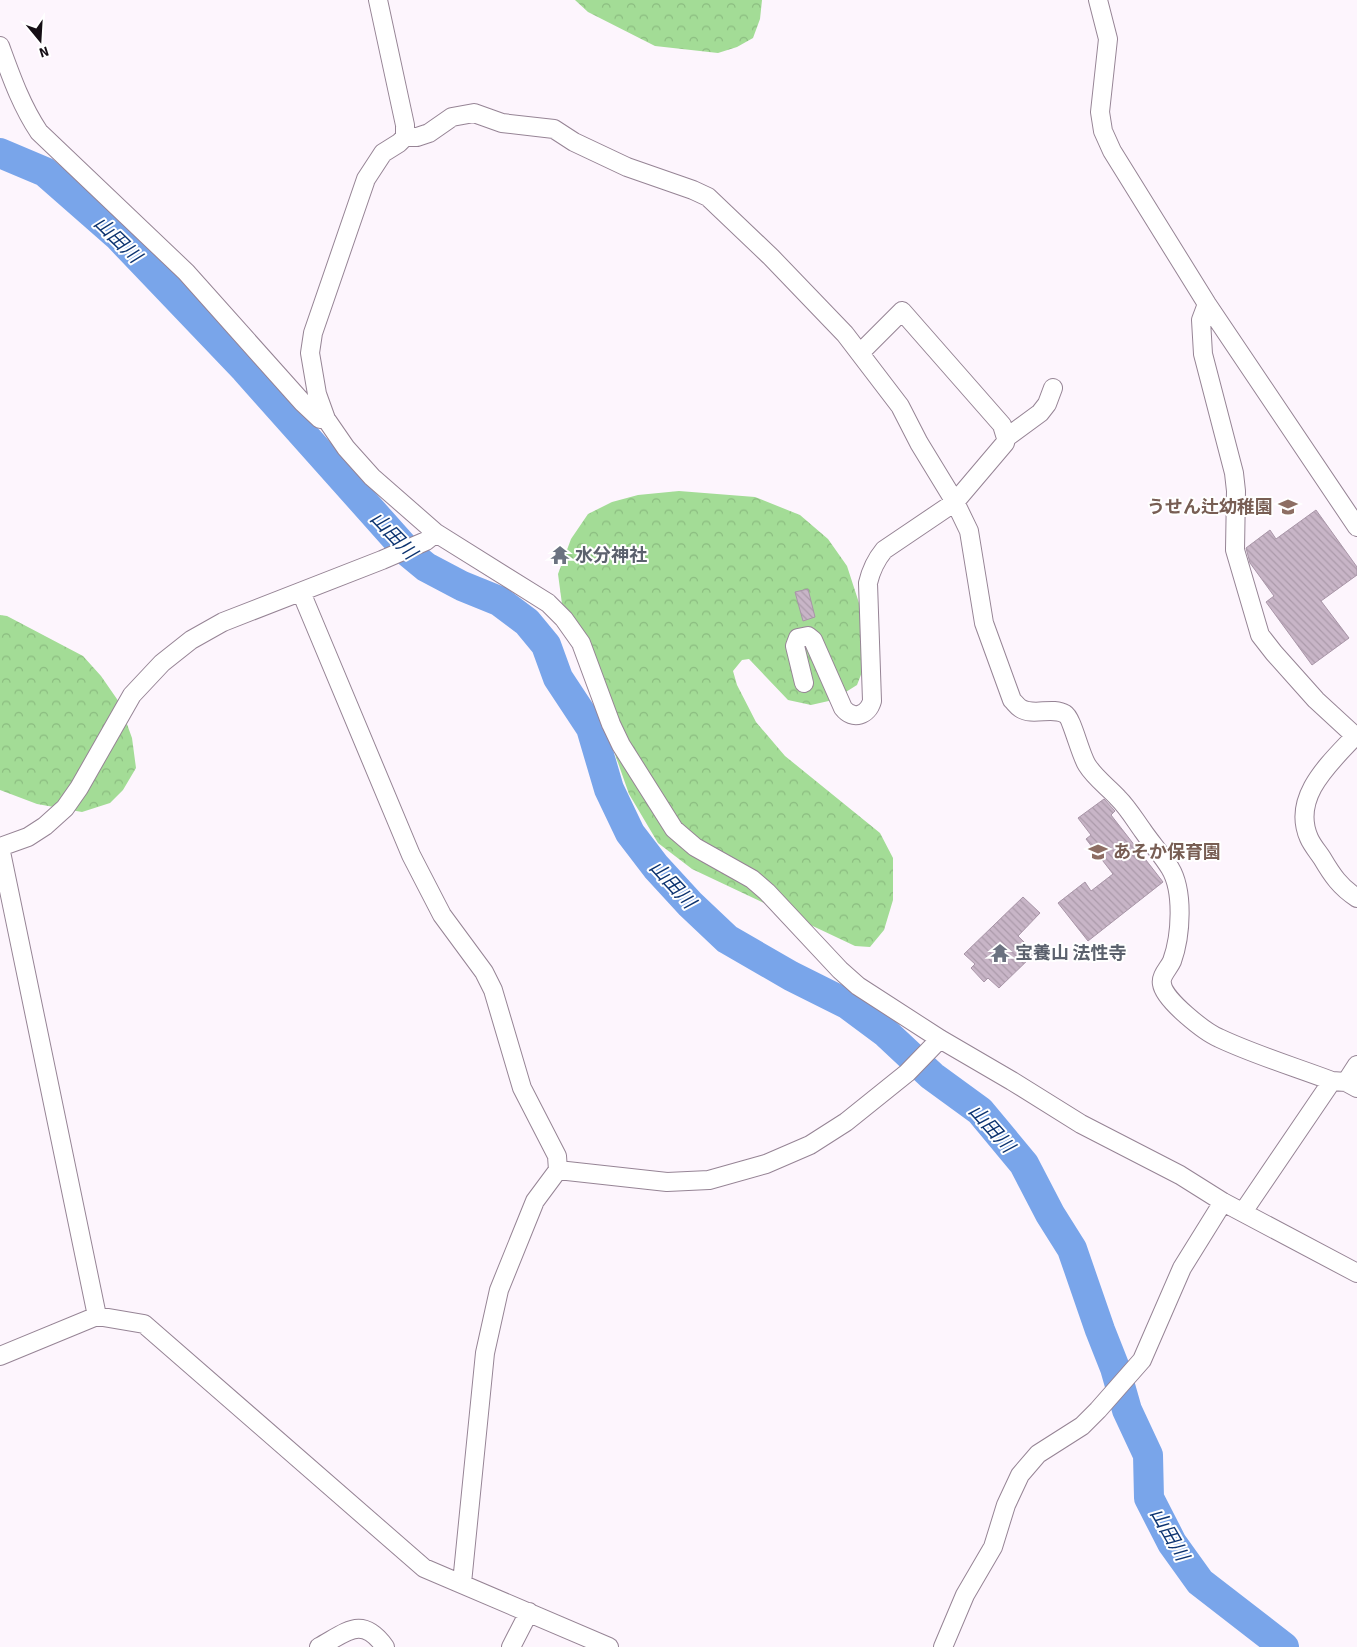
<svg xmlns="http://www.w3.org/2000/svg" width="1357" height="1647" viewBox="0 0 1357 1647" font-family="'Source Sans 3','Noto Sans JP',sans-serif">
<defs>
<pattern id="forest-crowns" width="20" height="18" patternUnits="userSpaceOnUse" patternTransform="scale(1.25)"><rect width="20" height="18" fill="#a3dc96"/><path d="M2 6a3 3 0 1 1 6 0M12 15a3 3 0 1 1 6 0" fill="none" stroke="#8bbc80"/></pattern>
<pattern id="building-back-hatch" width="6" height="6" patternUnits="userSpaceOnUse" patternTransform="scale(1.25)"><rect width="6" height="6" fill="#c8b5c7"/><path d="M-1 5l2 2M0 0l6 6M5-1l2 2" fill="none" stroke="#ab9aaa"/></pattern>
</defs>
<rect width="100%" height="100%" fill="#fdf5fd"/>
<path fill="url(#forest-crowns)" d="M575,0H762L760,19L753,38L737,47L718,53L655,46L588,12Z
M679,491L755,497L800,515L828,539L847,566L859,603L869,654L857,685L833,700L811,705L788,700L749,659L742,660L733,671L737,685L756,722L785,756L880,833L893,858V900L884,930L870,947L855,946L692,869L658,843L629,794L562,604L558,574L571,539L588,514L612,502L638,495Z
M0,615L7,616L83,656L101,676L119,702L132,738L136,768L123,790L110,803L82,812L37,804L0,790Z"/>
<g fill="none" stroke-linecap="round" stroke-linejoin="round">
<path stroke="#79a5ea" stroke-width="30" d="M0,153L45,172L118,236L245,369L409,553L426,567L462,586L499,601L527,622L546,645L558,678L591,728L609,789L630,833L656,867L690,904L727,939L791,976L847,1004L886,1033L932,1076L980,1111L1024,1164L1050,1214L1072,1249L1100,1330L1115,1368L1127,1410L1148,1455L1149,1498L1172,1543L1200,1582L1284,1647"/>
</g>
<path fill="url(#building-back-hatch)" stroke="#a895a7" d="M1316,510L1357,567V575L1321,601L1349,638L1312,665L1266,602L1274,596L1250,563L1246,548L1270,530L1276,539Z
M808,589L815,617L803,621L795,592Z
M1104,799L1115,811L1111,815L1163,882L1088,941L1058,903L1085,882L1091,891L1113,874L1086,839L1091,835L1078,818Z
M1023,897L1040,913L1018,936L1035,953L999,988L988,978L984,982L971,968L975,964L964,954Z"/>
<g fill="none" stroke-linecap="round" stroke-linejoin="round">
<g stroke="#968495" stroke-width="20">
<path id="minor" d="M378,0L405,125V137L399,143L383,153L366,179L313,333L310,353L317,394L326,419L346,448L372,477L436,533L548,603L564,619L581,643L611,724L621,745L674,829L695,847L752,879L767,892L840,970L858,986L940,1039L1012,1081L1081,1124L1180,1175L1223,1202L1357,1273
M1098,0L1108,39L1100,112L1103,131L1112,151L1207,304L1357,527
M0,46C11,76 21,105 39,132L186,272L303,403L320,419H326
M405,137H417L429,133L452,117L474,113L502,123L554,129L574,142L627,167L693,190L708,197L771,257L845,334L900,406L919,443L955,502L969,531L984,623L1012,700C1015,703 1017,706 1020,708C1033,717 1052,706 1065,714C1072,718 1080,754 1087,765C1095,778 1108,787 1118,798C1128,808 1135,820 1143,831C1152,844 1162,855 1170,868C1184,891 1181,936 1172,961C1169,968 1160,976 1162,984C1164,1000 1205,1032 1219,1038C1255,1055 1295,1067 1332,1081L1346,1082L1357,1088
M1207,304L1201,320L1203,354L1234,473L1236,491L1235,550L1260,635L1274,653L1316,700L1355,736C1330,763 1291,797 1309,838C1312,845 1318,852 1322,858C1332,875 1340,887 1357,898
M1006,438L1040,413L1047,404L1053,388
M301,592L411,855L442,915L484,972L493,990L522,1088L557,1156L558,1170L535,1201L499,1290L485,1353L462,1583
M804,683L795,646L798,638L808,636L813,640L843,708C853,721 868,715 872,701L868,583C871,570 875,561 884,550L955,502L1005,443L1006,438L1002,425L902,311L860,353
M0,847L28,837L45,826L65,808L79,788L132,695L162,663L191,640L223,622L382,560L426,541L436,533
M0,847L97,1316
M1346,1082L1357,1065
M558,1170L667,1182L709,1180L766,1164L810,1145L846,1122L907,1073L940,1039
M1243,1212L1332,1081
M0,1356L97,1316L144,1324L424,1568L609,1647
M319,1647C347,1632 362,1615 385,1647
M511,1647L529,1612
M943,1647L965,1595L993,1547L1006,1505L1020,1475L1038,1454L1082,1426L1098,1410L1142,1360L1182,1268L1223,1202"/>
</g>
<use href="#minor" stroke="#fff" stroke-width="18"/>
</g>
<defs>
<g id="school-bare" transform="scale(1.5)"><path d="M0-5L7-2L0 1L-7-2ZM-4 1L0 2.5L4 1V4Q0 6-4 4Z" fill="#8d6e63" stroke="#fff" stroke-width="2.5" paint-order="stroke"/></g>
<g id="temple-bare" transform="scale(1.5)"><path d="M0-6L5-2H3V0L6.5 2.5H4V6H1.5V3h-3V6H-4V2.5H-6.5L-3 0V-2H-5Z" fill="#6b7280" stroke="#fff" stroke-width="2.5" paint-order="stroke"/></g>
</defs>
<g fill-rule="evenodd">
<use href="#school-bare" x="1288" y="507"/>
<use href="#temple-bare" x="560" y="555"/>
<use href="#school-bare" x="1098" y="852"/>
<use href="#temple-bare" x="1000" y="953"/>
</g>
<g text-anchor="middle" stroke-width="4" stroke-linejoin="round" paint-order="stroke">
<g font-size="18" font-weight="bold" fill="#785e54" stroke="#fff" text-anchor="end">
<text x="1273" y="513">うせん辻幼稚園</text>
<text x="1113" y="858" text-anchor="start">あそか保育園</text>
</g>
<g font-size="18" font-weight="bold" fill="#5b616d" stroke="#fff" text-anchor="start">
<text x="575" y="561">水分神社</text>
<text x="1015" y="959">宝養山 法性寺</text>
</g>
<g font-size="19" font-style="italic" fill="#0d3471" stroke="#fff">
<text transform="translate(118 239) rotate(44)" y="7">山田川</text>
<text transform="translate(394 535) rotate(46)" y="7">山田川</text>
<text transform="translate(673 884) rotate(47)" y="7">山田川</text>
<text transform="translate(992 1128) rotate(48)" y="7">山田川</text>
<text transform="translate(1170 1534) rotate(60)" y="7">山田川</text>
</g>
</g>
<g transform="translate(40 40) rotate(162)" stroke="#ffffff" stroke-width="4" paint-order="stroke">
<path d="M0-4L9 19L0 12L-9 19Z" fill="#150e15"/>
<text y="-8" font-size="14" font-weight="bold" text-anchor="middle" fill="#150e15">N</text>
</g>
</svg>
